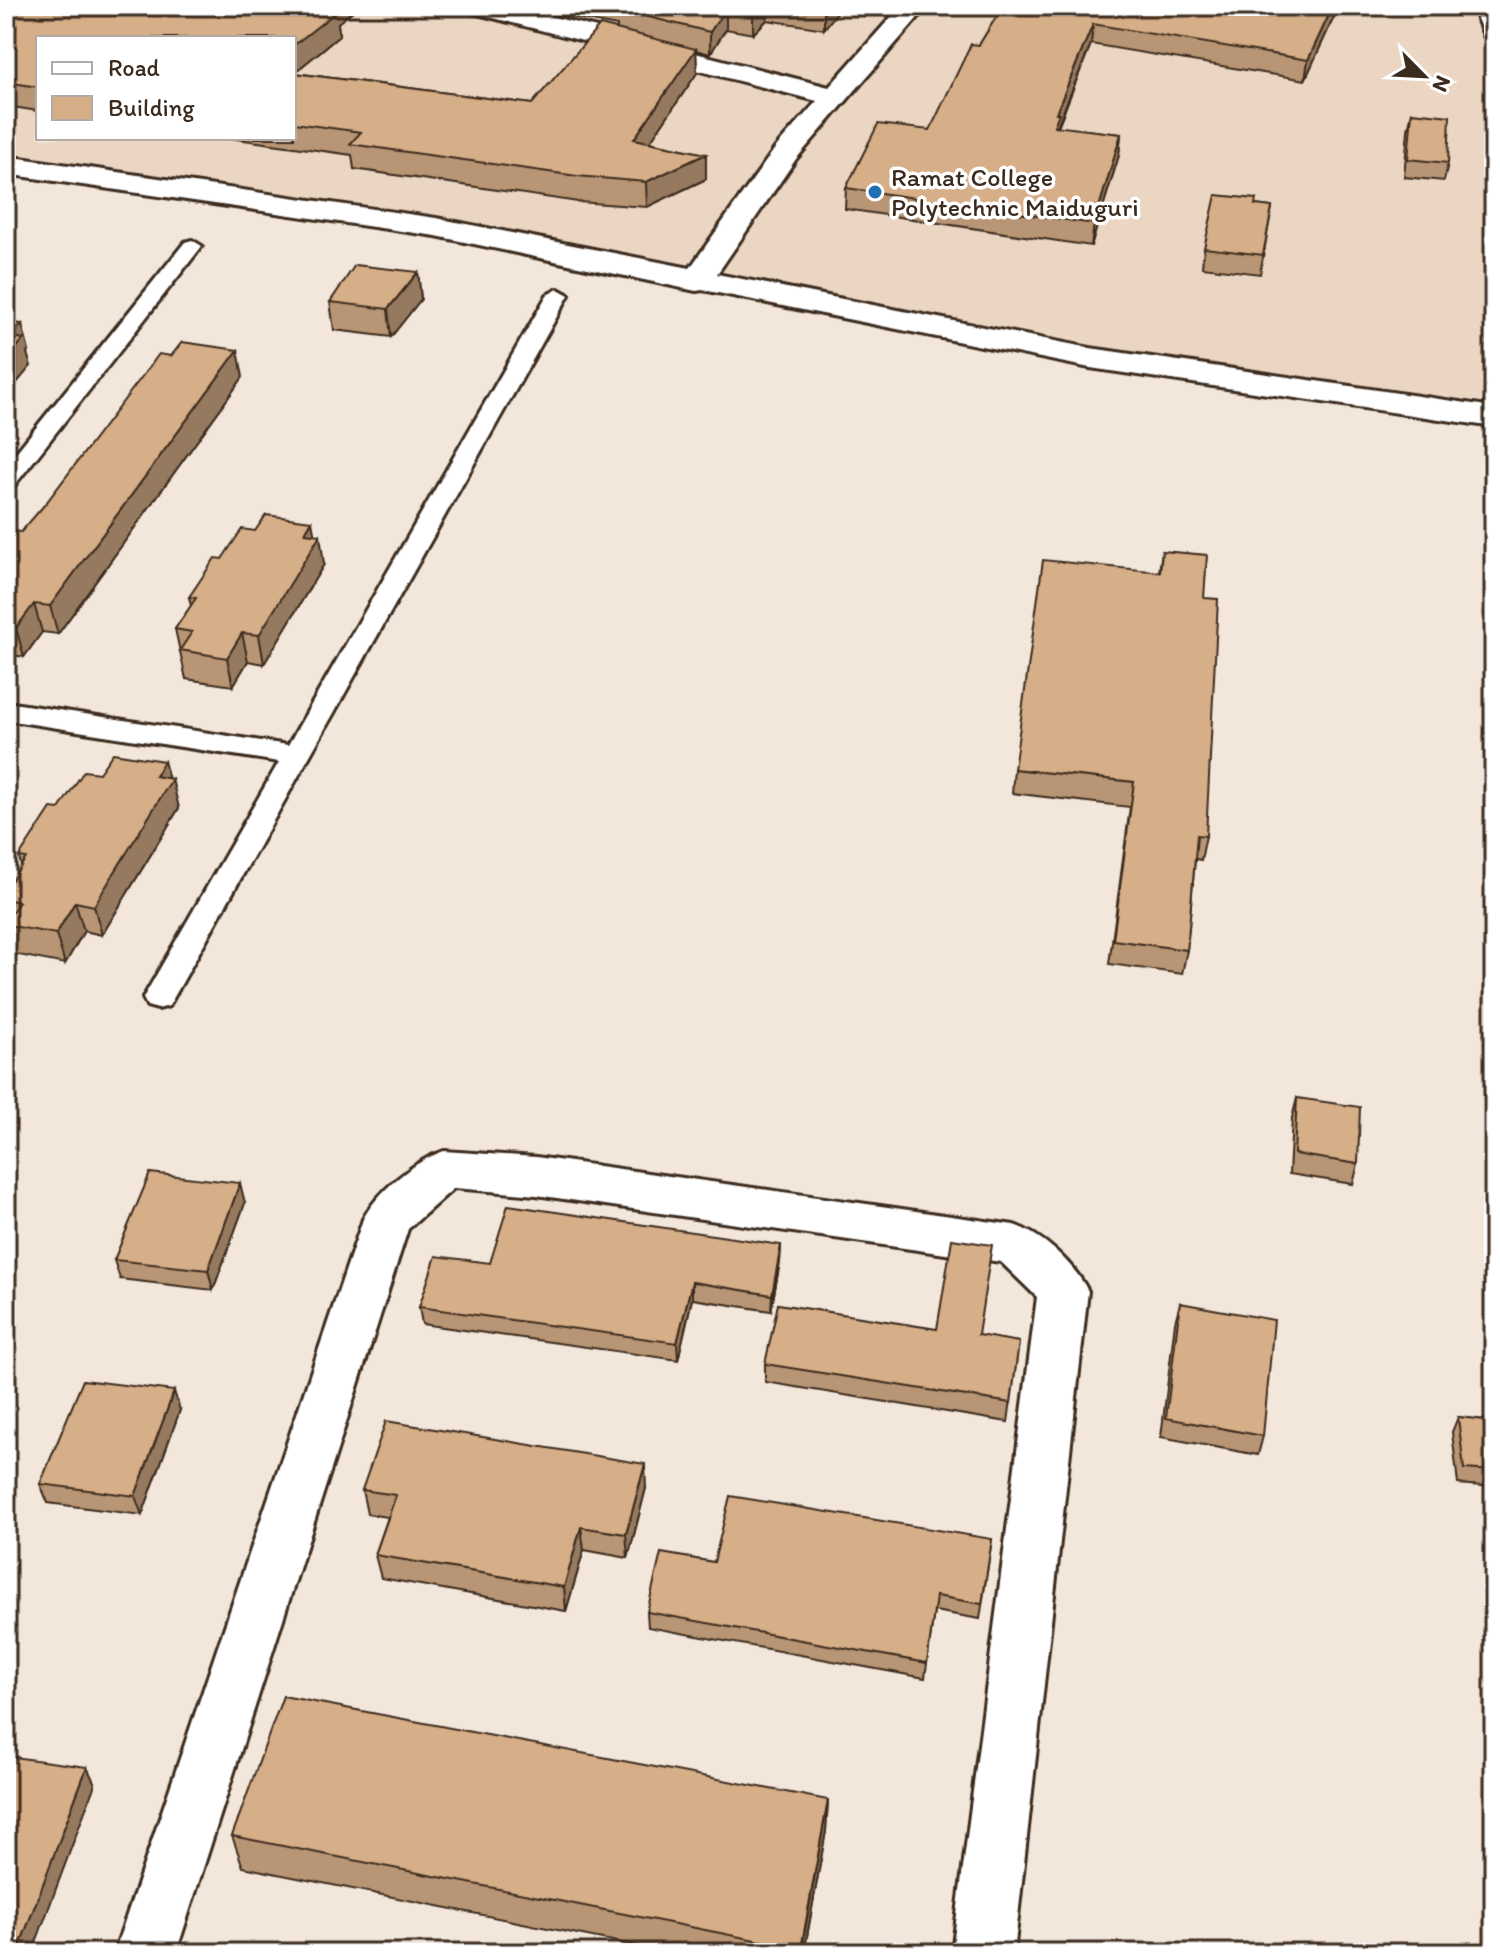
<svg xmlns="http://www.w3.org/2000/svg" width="1500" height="1959" viewBox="0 0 1500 1959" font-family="Itim,sans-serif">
<rect width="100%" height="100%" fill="#f3e7db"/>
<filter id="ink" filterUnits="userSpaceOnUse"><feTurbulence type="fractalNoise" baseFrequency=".0125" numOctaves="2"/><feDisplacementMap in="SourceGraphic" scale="16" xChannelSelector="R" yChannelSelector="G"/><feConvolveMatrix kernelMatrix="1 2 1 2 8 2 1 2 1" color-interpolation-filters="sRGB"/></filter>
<g filter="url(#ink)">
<path fill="#ead6c2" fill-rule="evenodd" d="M6,6H1494V403L1024,340L506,229L6,155ZM38,38H294V138H38Z"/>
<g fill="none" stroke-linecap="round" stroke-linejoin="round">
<g stroke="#3b2a1e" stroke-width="6">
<path id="service" d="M192,240L202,246L199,250L14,486L6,488V465L185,242Z
M558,289L569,295L169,1006L158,1009L147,1006L143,998L279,762L6,720V702L288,745L547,295Z"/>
</g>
<g stroke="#3b2a1e" stroke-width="6">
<path id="minor" d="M466,6H510L829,87L901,6H928L796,159L717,274L1090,348L1494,407V427L1090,368L703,290L696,291L436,236L6,174V156L436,218L690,268L776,147L817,101L470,12Z
M1472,6H1494V40L1485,38Z
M444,1151L536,1157L1014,1225C1042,1234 1074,1264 1088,1291L1014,1953H952L1037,1297L1001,1262L536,1195L454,1188L408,1229L176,1953H114L363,1219C377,1192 415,1160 444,1151Z"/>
</g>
<use href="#service" fill="#fff" fill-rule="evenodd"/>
<use href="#minor" fill="#fff" fill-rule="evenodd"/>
</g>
<path fill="#b89674" stroke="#3b2a1e" stroke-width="2" d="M545,6H842L824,29L767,20L753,34L726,29L710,54L696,50L697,73L650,142L706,154V179L647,207L578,202L354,169L352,155L229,138H294V73L532,104L617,29V26L545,12Z
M1003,6H1339L1305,80L1091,44L1058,127L1121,134L1119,155L1091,246L845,209L846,188L930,130L979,45Z
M6,14L338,23L339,36L294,73V38H38V111L6,106Z
M1412,112L1448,163L1444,181L1404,177L1408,130Z
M1255,205L1272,207L1260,274L1202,267L1204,248Z
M418,272L421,299L391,337L334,330L330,302Z
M243,377L58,634L42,632L24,657L6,654V541L21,532Z
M255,531L315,535L324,564L264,664L248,661L233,686L186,679L175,629L191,606L189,597L222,559Z
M1162,551L1204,598L1206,836L1201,860L1195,859L1187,950L1182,974L1109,964L1130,807L1012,793L1014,769L1159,572Z
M99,773L168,778L179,808L102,935L84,931L65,964L13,954L6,933L7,919L6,889L21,866L19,857L59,809Z
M1297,1098L1358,1164L1353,1184L1289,1174L1292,1118Z
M245,1203L213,1290L120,1279L114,1260Z
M781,1245L780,1262L771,1311L692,1299L678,1360L422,1324L419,1307L490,1263Z
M1180,1303L1263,1436L1258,1455L1161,1437L1175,1322Z
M937,1329L1019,1342L1008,1422L765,1382V1364Z
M180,1410L142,1515L48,1503L40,1484Z
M1458,1417L1494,1421V1487L1458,1484L1452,1432Z
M646,1488L628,1558L584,1550L566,1611L381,1578L375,1555L388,1517L367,1514L362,1490Z
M992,1539L980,1619L934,1611L925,1678L648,1627L647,1612L714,1562Z
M828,1800L826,1831L804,1953H672L243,1867L232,1836Z"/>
<path fill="#967a5e" stroke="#3b2a1e" stroke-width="2" d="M326,6H359L338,23L339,36L294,73V45L321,9Z
M760,6H767V20L753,34V13Z
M825,6H842L824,29V7Z
M1333,6H1339L1305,80L1308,60Z
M726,8V29L710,54V32Z
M1093,24L1091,44L1058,124L1057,134L1054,126L1056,113Z
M696,49L697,73L635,164L634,139Z
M1121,134L1119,155L1091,246L1094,224Z
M706,154V179L647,207L646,182Z
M418,272L421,299L391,337L388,309Z
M22,324L29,351L27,353L31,366L6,396V360L10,337Z
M238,350L243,377L58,634L50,606Z
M312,521L316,542L320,535L324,564L264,664L259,635L305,533Z
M34,604L42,632L24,657L16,628Z
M242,633L248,661L233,686L227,658Z
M164,761L170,783L172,779L179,808L102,935L94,906L155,776Z
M75,902L84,931L65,964L56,934Z
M240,1183L245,1203L213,1290L208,1270Z
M781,1245L780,1262L771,1311L772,1295Z
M692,1282V1299L678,1360L677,1343Z
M174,1391L180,1410L142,1515L135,1496Z
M645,1464L646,1488L628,1558L626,1534Z
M581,1527L584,1550L566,1611L564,1587Z
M87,1767L95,1784L32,1953H17Z
M828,1800L826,1831L804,1953H801Z"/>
<path fill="#d6ae87" stroke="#3b2a1e" stroke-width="2" d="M17,6H326L321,9L336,12L294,45V38H38V87L6,82V14Z
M619,6H760L753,13L726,8L710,32L616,9Z
M1003,6H1333L1308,60L1093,24L1056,113H1059L1054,126L1121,134L1094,224L846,188L878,124L930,130L971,44L979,45Z
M600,25L696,49L634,139L706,154L646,182L577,176L350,144L361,132L294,123V73L532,104Z
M1412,112L1450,116L1448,163L1408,159Z
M1216,195L1256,199L1255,205L1272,207L1263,255L1204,248Z
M355,265L418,272L388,309L330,302Z
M6,322L22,324L10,337L24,339L6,360Z
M182,342L238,350L50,606L34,604L16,628L6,626V541L14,531L21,532L46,503L159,354L171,356Z
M266,515L312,521L305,533L320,535L259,635L242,633L227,658L180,650L192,632L175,629L196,598L189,597L215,558L222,559L242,529L255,531Z
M1162,551L1207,555L1204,598L1218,599L1206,836L1197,835L1187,950L1113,940L1134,782L1014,769L1043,560L1160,572Z
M113,753L164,761L155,776L172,779L94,906L75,902L56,934L6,925V921L19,902L6,899V889L26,858L19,857L51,808L59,809L84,771L99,773Z
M1297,1098L1360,1107L1358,1164L1294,1154Z
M150,1173L240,1183L208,1270L114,1260Z
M508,1205L781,1245L772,1295L692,1282L677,1343L419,1307L436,1256L490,1263Z
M952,1239L992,1245L978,1335L1019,1342L1011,1403L765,1364L778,1304L937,1329Z
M1180,1303L1274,1320L1263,1436L1166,1418Z
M83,1380L174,1391L135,1496L40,1484Z
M1458,1417L1494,1421V1471L1464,1469Z
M386,1421L645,1464L626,1534L581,1527L564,1587L375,1555L396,1495L362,1490Z
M730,1496L992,1539L982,1604L936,1596L927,1663L647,1612L661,1553L714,1562Z
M283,1696L828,1800L801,1949L232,1836Z
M6,1756L87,1767L17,1953H6Z
M183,1946L218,1953H181Z"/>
</g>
<circle fill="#1f6fb2" stroke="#fff" stroke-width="3" cx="875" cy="192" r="8"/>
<g text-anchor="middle" stroke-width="7" stroke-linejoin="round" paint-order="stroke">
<g font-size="26" fill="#3b2a1e" stroke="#fff" text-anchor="start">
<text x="891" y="186">Ramat College<tspan x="891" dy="30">Polytechnic Maiduguri</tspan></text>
</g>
</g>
<rect width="1500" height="1959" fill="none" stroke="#fff" stroke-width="32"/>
<rect x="16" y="16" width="1468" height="1927" fill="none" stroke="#3b2a1e" stroke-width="3" filter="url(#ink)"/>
<rect x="36" y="36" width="260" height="104" fill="#ffffff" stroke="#b1aaa5" stroke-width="2"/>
<rect x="52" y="62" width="40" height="12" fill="#ffffff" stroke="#b1aaa5" stroke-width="2"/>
<text x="108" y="76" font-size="24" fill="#3b2a1e">Road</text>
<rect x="52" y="96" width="40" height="24" fill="#d6ae87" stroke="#b1aaa5" stroke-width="2"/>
<text x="108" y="116" font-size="24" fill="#3b2a1e">Building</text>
<g transform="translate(1424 76) rotate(114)" stroke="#ffffff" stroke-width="6" paint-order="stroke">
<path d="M0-6L14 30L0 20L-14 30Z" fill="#3b2a1e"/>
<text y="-12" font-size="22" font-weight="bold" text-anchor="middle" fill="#3b2a1e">N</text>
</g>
</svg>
